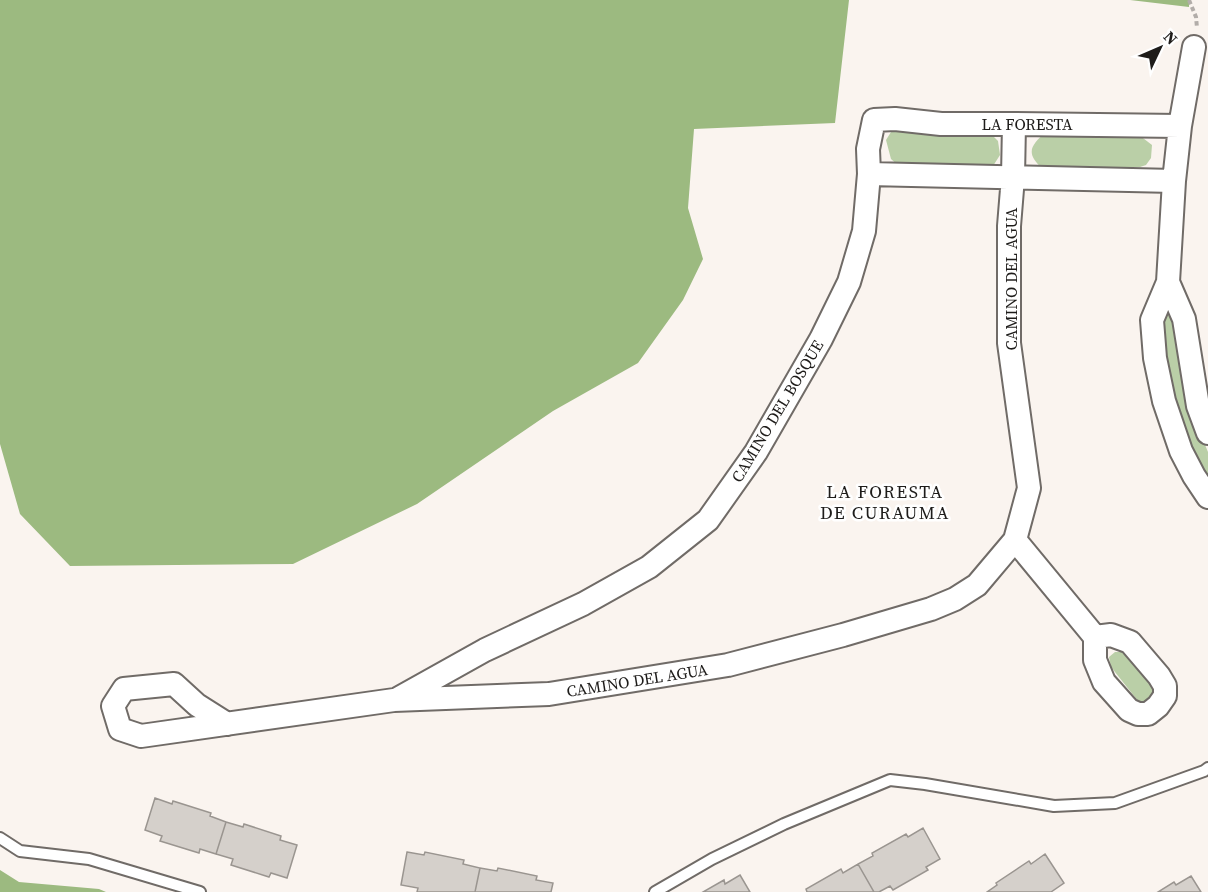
<svg xmlns="http://www.w3.org/2000/svg" width="1208" height="892" viewBox="0 0 1208 892" font-family="'Source Serif 4',serif">
<rect width="100%" height="100%" fill="#faf4ef"/>
<path fill="#bacfa7" d="M901,129C932,135 958,134 990,133L998,141L1000,155L993,166L901,168L891,159L886,140L891,132Z
M1046,132L1139,135L1152,145L1151,158L1146,165L1140,167L1042,168C1025,153 1031,145 1046,132Z
M1170,310L1175,322L1195,421L1208,452V484L1180,421L1167,368L1163,320Z
M1115,652H1127L1153,685L1154,695L1147,701H1138L1111,667L1109,657Z"/>
<path fill="#9cba80" d="M0,0H849L835,123L694,129L688,208L703,259L683,300L638,363L553,411L417,504L293,564L70,566L20,514L0,444Z
M1130,0H1189V7Z
M0,870L19,882L99,889L106,892H0Z"/>
<path fill="#d5d0cb" stroke="#9a9590" stroke-width="1.5" d="M155,798L172,804L173,801L211,813L210,816L226,822L216,854L200,849L199,853L160,841L162,836L145,830Z
M226,822L243,827L244,824L281,836L280,840L297,845L287,878L271,873L269,877L231,865L233,859L216,854Z
M923,828L940,859L926,867L928,870L893,890L890,886L879,892H874L858,864L873,856L872,853L906,834L908,837Z
M407,852L424,855L425,852L464,860L463,864L480,868L475,892H417L418,888L401,885Z
M1045,854L1064,883L1051,892H987L997,885L996,883L1029,861L1031,864Z
M858,864L874,892H807L806,889L841,869L843,873Z
M480,868L497,871L498,868L537,876L536,880L553,883L551,892H475Z
M740,875L750,892H703L724,880L725,884Z
M1191,876L1201,892H1158L1174,882L1176,885Z"/>
<g fill="none" stroke-linecap="round" stroke-linejoin="round">
<g stroke="#706b67" stroke-width="14">
<path id="lane" d="M0,838L20,851L89,859L200,892
M655,892L712,859L784,824L890,780L925,784L1054,806L1115,803L1204,771L1208,768"/>
</g>
<g stroke="#706b67" stroke-width="26">
<path id="street" d="M1194,47L1180,126L1174,181L1168,282L1152,320L1155,358L1164,401L1181,451L1194,476L1208,497
M869,174L1174,181
M1168,282L1184,319L1198,406L1208,433
M1015,540L1095,637V660L1104,682L1129,710L1138,714H1148L1158,706L1165,696V686L1159,676L1130,642L1111,635L1095,637
M399,698L485,650L583,604L649,567L708,520L756,452L821,339L849,282L864,231L869,174L868,149L874,120L895,119L941,124H1014L1180,126
M227,724L197,705L174,684L124,689L113,706L120,729L141,736L394,700L549,694L728,665L843,635L931,609L955,599L977,585L1015,540L1029,488L1009,343V226L1013,177L1014,124"/>
</g>
<path stroke="#b2ada9" stroke-width="4" stroke-dasharray="4.5 3" stroke-linecap="butt" d="M1189,0L1196,17L1197,28"/>
<use href="#lane" stroke="#fff" stroke-width="10"/>
<use href="#street" stroke="#fff" stroke-width="22"/>
</g>
<g text-anchor="middle" stroke-width="5" stroke-linejoin="round" paint-order="stroke">
<g font-size="16" fill="#1e1c1a" stroke="#fff">
<text x="1027" y="130">LA FORESTA</text>
<text transform="translate(1011 279) rotate(-90)" y="6">CAMINO DEL AGUA</text>
<text transform="translate(777 411) rotate(-59)" y="6">CAMINO DEL BOSQUE</text>
<text transform="translate(637 680) rotate(-9)" y="6">CAMINO DEL AGUA</text>
</g>
<g font-size="18" letter-spacing="1.5" fill="#1e1c1a" stroke="#fff">
<text x="885" y="498">LA FORESTA<tspan x="885" dy="21">DE CURAUMA</tspan></text>
</g>
</g>
<g transform="translate(1160 48) rotate(46)" stroke="#ffffff" stroke-width="4.5" paint-order="stroke">
<path d="M0-4.5L10 22L0 15L-10 22Z" fill="#1e1c1a"/>
<text y="-9" font-size="16" font-weight="bold" text-anchor="middle" fill="#1e1c1a">N</text>
</g>
</svg>
